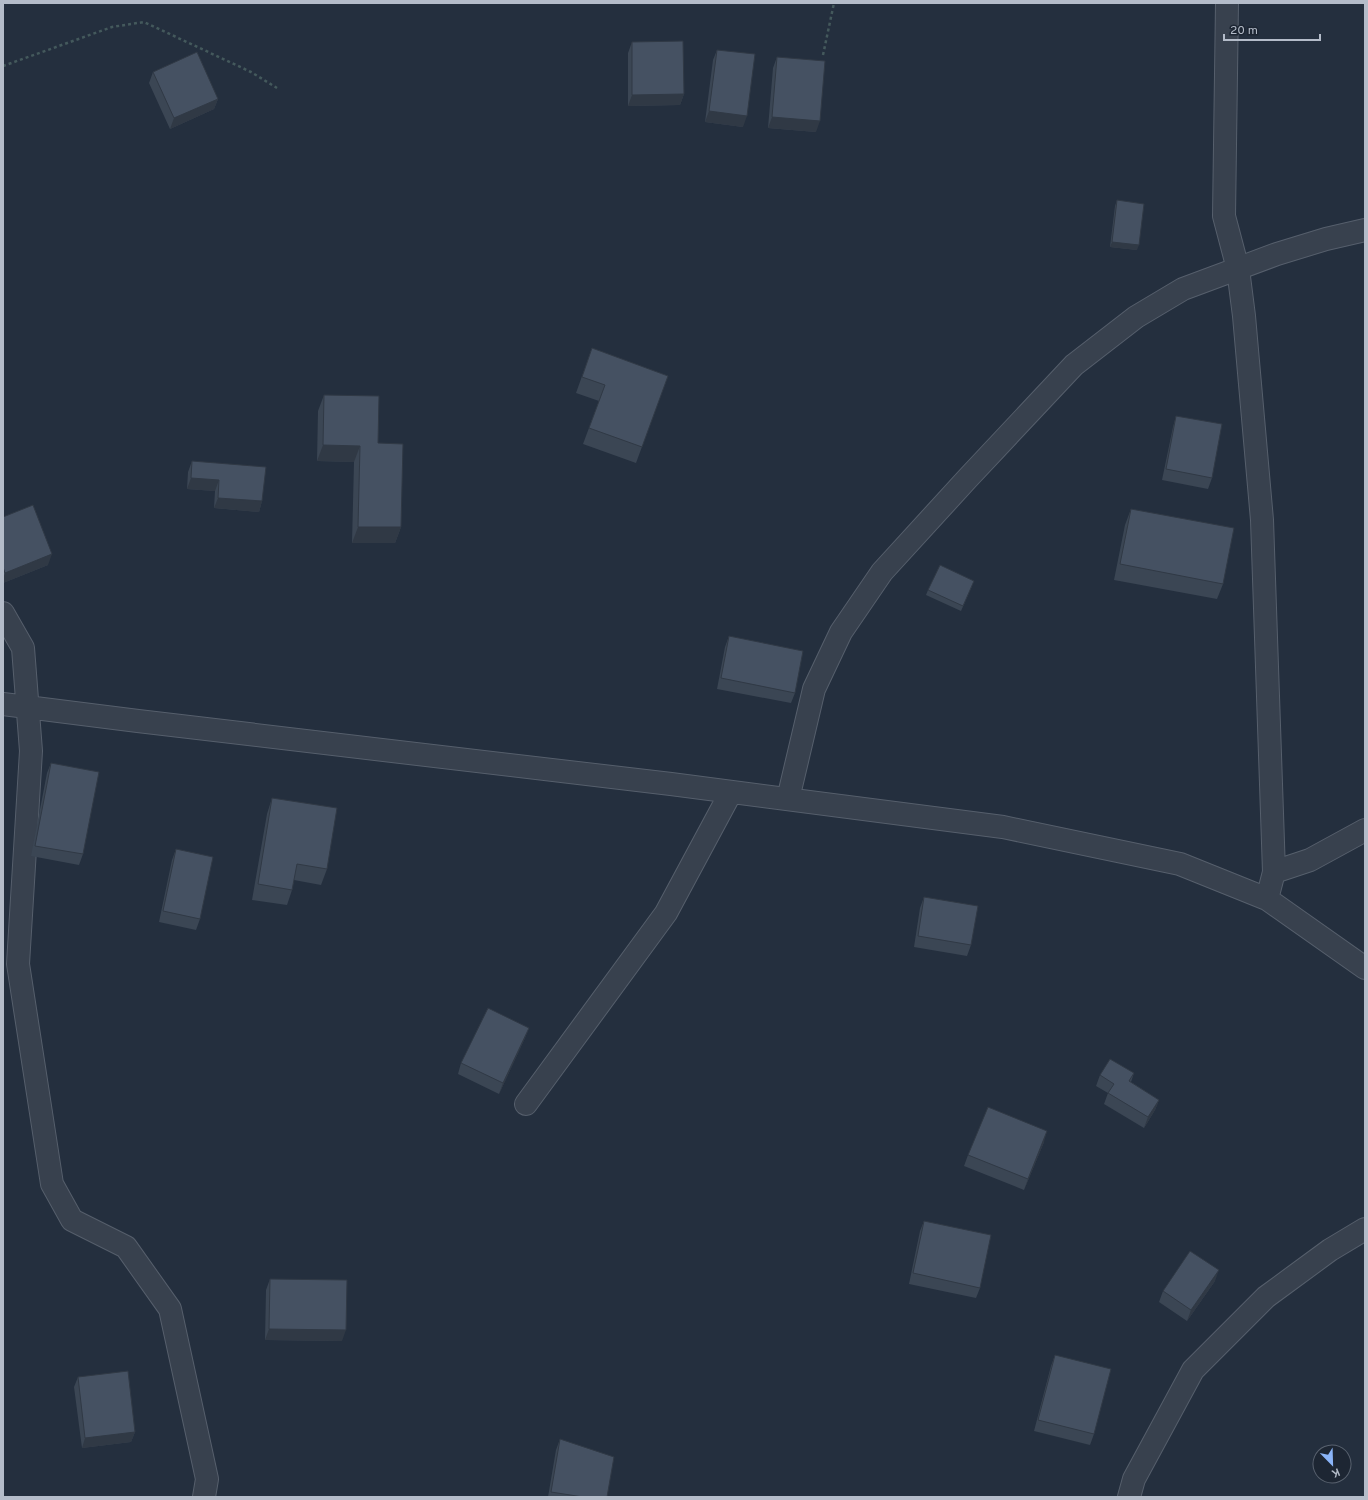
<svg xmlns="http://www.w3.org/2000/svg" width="1368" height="1500" viewBox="0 0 1368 1500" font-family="Overpass,sans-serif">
<rect width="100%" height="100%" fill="#242f3e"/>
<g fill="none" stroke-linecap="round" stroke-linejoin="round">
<g stroke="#565f6c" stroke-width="24">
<path id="minor" d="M1227,3L1224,216L1238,269L1244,316L1262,520L1274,872L1267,899
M3,613L23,648L31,751L18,964L52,1184L72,1220L126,1247L170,1309L207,1479L204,1497
M3,704L138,721L671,784L1003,827L1180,864L1267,899L1365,968
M788,799L814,689L841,632L882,572L967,479L1074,365L1136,317L1183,289L1277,254L1326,239L1365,230
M1274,872L1310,860L1365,830
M526,1104L666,913L731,792
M1129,1497L1134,1479L1193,1370L1266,1297L1330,1250L1365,1229"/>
</g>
<path stroke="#44595c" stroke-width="2.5" stroke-dasharray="3 3" stroke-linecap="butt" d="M823,55L834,3
M3,66L112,27L144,22L251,72L277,88"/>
<use href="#minor" stroke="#38414e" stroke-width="22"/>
</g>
<path fill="#3b4654" d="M632,42L684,94L680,105L628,106V53Z
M717,50L743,127L705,122L713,60Z
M777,57L816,132L768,128L773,68Z
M153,72L218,99L214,109L170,129L149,83Z
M1117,200L1137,250L1110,247L1115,206Z
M592,348L668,376L636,463L583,444L599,401L576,393Z
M324,395L378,443L401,527L395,543H352L354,462L317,461L318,411Z
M1176,416L1212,478L1208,489L1162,480L1173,427Z
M192,461L262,501L259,512L214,508L215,491L187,489L188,472Z
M1131,509L1223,584L1217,599L1114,580L1125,525Z
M3,517L48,565L3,583Z
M972,586L961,611L926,595L928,590Z
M729,636L795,693L791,703L717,689L725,647Z
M51,763L83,854L79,865L31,856L47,773Z
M272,798L327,869L321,885L294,880L292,890L287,905L252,900L267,814Z
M176,849L200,919L196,930L159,922L172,860Z
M924,897L971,945L967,956L914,947L920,908Z
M529,1028L525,1038L499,1094L458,1074L461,1063Z
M1134,1073L1131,1082L1159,1100L1155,1110L1144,1128L1104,1104L1108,1093L1096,1086L1100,1075Z
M1044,1142L1024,1190L964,1166L968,1155Z
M924,1221L980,1288L976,1298L909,1284L920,1231Z
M270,1279L342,1341L265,1340L266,1290Z
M1215,1281L1187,1321L1159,1302L1163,1291Z
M1055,1355L1094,1434L1090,1445L1034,1431L1051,1366Z
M78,1377L135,1432L131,1442L82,1448L74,1387Z
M560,1439L607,1497H548L556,1450Z"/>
<path fill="#303945" d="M684,94L680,105L628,106L632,95Z
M218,99L214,109L170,129L174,118Z
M709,111L747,116L743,127L705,122Z
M772,117L820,121L816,132L768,128Z
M1112,242L1139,245L1137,250L1110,247Z
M323,445L360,446L354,462L317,461Z
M191,478L219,480L215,491L187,489Z
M218,498L262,501L259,512L214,508Z
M358,527H401L395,543H352Z
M52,554L48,565L3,583V579L5,573Z
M529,1028L525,1038L499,1094L503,1083Z
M1159,1100L1155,1110L1144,1128L1148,1117Z
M1047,1131L1044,1142L1024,1190L1028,1179Z
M1219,1270L1215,1281L1187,1321L1191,1310Z
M269,1329L346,1330L342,1341L265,1340Z
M135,1432L131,1442L82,1448L85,1438Z"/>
<path fill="#455162" stroke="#303945" d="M683,41L684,94L632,95V42Z
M717,50L755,54L747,116L709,111Z
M197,52L218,99L174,118L153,72Z
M777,57L825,61L820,121L772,117Z
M1117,200L1144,204L1139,245L1112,242Z
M592,348L668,376L642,447L589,428L605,385L582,377Z
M324,395L379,396L378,443L403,444L401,527H358L360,446L323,445Z
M1176,416L1222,424L1212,478L1166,469Z
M192,461L266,467L262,501L218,498L219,480L191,478Z
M33,505L52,554L5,573L3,567V517Z
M1131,509L1234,528L1223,584L1120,564Z
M940,565L974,581L963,606L928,590Z
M729,636L803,651L795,693L721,678Z
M51,763L99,772L83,854L35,846Z
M272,798L337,808L327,869L297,864L292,890L258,884Z
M176,849L213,857L200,919L163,911Z
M924,897L978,906L971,945L918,936Z
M488,1008L529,1028L503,1083L461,1063Z
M1110,1059L1134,1073L1129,1081L1159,1100L1148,1117L1108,1093L1114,1084L1100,1075Z
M988,1107L1047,1131L1028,1179L968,1155Z
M924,1221L991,1235L980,1288L913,1273Z
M1190,1251L1219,1270L1191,1310L1163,1291Z
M270,1279L347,1280L346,1330L269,1329Z
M1055,1355L1111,1369L1094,1434L1038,1420Z
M128,1371L135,1432L85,1438L78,1377Z
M560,1439L614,1457L607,1497H583L551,1492Z"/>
<rect width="1368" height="1500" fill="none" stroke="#b4bcc9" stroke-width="8"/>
<g transform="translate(1332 1464) rotate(157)"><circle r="19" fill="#1d2633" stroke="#59626f"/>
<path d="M0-3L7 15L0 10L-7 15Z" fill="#8ab4f8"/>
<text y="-6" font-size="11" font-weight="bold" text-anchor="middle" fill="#b4bcc9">K</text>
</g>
<path d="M1224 34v6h96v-6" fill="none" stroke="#b4bcc9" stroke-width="2"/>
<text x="1230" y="34" font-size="12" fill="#b4bcc9" stroke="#1d2633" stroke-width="3" paint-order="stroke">20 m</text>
</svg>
